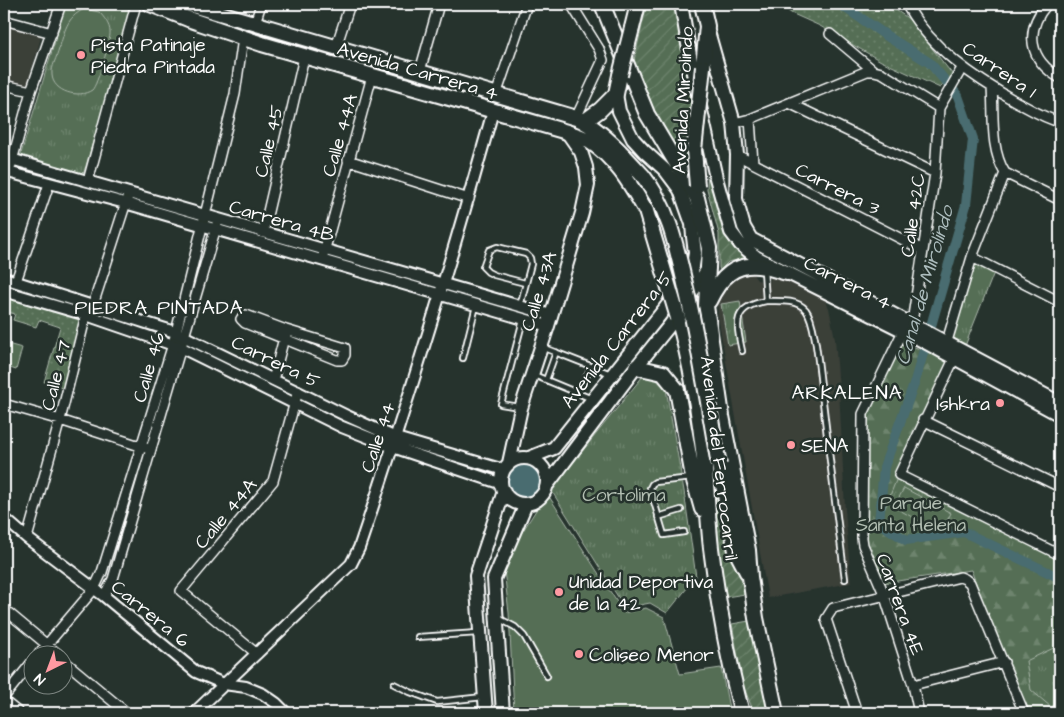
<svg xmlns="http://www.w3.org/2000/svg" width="1064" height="717" viewBox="0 0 1064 717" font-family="'Architects Daughter',sans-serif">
<defs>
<pattern id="grass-dots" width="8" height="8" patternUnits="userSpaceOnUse" patternTransform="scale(1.25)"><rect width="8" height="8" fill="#546e54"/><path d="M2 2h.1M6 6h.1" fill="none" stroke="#6e846e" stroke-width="1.8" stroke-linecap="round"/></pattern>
<pattern id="forest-firs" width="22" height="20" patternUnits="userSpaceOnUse" patternTransform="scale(1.25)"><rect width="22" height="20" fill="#546e54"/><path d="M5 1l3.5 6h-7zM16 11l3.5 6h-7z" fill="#6e846e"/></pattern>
<pattern id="park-tufts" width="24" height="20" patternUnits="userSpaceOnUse" patternTransform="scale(1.25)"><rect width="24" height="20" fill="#546e54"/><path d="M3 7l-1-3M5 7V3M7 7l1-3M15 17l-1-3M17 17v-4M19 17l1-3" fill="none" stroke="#6e846e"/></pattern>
<pattern id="garden-furrows" width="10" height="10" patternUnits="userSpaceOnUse" patternTransform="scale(1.25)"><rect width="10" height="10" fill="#546e54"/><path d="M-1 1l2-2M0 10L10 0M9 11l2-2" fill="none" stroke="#6e846e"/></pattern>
</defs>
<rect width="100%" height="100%" fill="#26332d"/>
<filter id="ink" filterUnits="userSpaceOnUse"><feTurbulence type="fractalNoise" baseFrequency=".02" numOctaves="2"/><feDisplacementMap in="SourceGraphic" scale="10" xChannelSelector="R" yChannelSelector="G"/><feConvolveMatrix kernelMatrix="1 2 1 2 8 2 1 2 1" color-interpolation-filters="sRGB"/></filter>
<g filter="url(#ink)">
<path fill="#3a3f39" d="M4,24L42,34L27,87L4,82Z
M772,270L824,294V298L829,308L835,339L839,388L845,509L851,583L768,598L718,317L717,298L732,275L751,272L757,280L769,282Z"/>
<path fill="url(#grass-dots)" stroke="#aab6aa" d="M779,4H887L909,19L953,75L940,88L881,61L820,26L791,13Z
M4,291L86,315L68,390L44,382L60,327L39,320L36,327L13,320L15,314L4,311Z"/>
<path fill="url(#forest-firs)" stroke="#aab6aa" d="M903,343L954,361L897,478L906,539L964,532L1060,578V707L1047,713H1026L971,570L884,583L864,544L863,415Z"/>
<path fill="url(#park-tufts)" stroke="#aab6aa" d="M66,4H118L132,8L83,176L20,157Z
M972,258L995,270L963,351L947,343Z
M740,301L746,342L728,345L721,304Z
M647,371L666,389L684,491L696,577L667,613L650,603L625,608L551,490Z
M897,478L1060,560V578L964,532L906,540L879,523Z
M1060,645V703L1051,707L1031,690L1026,661Z"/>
<path fill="url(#garden-furrows)" stroke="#aab6aa" d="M647,4H676L693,91L691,171L657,117L634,60Z
M709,151L726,233L751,257L728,262L720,270L719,268V234L707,189Z
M713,473H715L745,594L726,597L717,545Z
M749,621L768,713H754L743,685L732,624Z"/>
<path fill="#546e54" stroke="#aab6aa" d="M84,9L99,12C104,17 110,25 110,32C111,39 97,86 92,90C79,99 53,92 52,75C51,67 57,57 59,49C65,31 66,18 84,9Z
M4,343L22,348L16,370L4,366Z
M904,488L951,513L941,533L894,507Z
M550,498L624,613L646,608L664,617L680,674L721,668L730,713H514L509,613L504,570L519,537L538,507L543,501Z"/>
<path fill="#496c6f" stroke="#92a7a9" d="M508 481a17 17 0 1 1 34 0a17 17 0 1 1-34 0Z"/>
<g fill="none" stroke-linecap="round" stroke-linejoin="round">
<path stroke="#496c6f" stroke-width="10" d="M840,4L890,38L930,63L958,96L973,139L966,205L915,381L884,467L879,523L906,540L964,532L1060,578"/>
<g stroke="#fff" stroke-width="8">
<path id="service" d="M764,270L766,301C778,301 797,299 806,310C816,323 819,374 822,393C829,455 837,517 845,579
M520,306L531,264L530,258L526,254L497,247L489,250L483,267L488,272L494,275L525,283
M542,347L611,374
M742,351C736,323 732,307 766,301
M463,358L476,306
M534,375L592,399
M546,380L556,352
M578,393L592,366
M519,407L501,404L523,320
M658,517L681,510
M684,532L664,535L650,488L652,484L655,482L692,478
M500,619L515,627L524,636L547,676
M418,637L478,633
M394,684L410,692L437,702L483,697"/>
</g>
<g stroke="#fff" stroke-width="12">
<path id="minor" d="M571,4L599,49L603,60L576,118
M915,4L909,9C933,50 975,78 1015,101C1030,109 1044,118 1060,122
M1047,4C1024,31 1029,60 1060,78
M4,20L52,33
M255,23L261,4
M830,34L874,71L882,73L939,108
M336,47L350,4
M420,71L439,4
M4,85L31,91
M496,95L527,4
M789,103L935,173
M750,119L753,163
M734,123L750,119L867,71H874
M737,155L923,250
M348,160L469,199
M9,172L31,91L61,4
M1005,173L1060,200
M88,181L136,4
M263,233L304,57
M323,256L372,76
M972,257L1060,302
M16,281L49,184
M246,315L286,330L345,348V355L342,360H337L245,323L241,319L243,316Z
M911,329L935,173L939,108L962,68
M903,331L863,414L862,538L863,545L884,594L913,685L919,713
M945,348L972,257L1005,173C990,149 994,116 992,88
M954,359L899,475L1060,555
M273,380L285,334
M4,404L60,420L146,448
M923,420L1060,487
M27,538L60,420L86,315L93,305L129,193
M104,596L113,579L217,224
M4,609L58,654
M39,654L94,589L102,572L173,344L235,94L243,38
M257,654L181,591L273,481L298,391
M62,659L127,713
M913,685L1004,662
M4,697L32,662
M4,701L19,713
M857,713L826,619L833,608L960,577L965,579L970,583L1024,713"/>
</g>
<g stroke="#fff" stroke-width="14">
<path id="tertiary" d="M4,157L551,315
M4,171L125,203L548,326
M4,278L175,332L347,416L396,438L504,470
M4,291L86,315L182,348L342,427L393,447L502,484
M4,518L27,538L104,596L196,672L224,684L246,687L263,694L276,703L286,713
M194,713L351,564L359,548C408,403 452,258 493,111"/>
</g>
<g stroke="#fff" stroke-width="16">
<path id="secondary" d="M681,4L695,84L716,178L731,232L740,244L756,257L910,334L1060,415
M707,28L734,123L737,155L736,199L744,227L751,239L1060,403
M501 481a23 23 0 1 1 46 0a23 23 0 1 1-46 0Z
M529,458L554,448L663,311L692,272L695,253L693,237L692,224L680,190L665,170L644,151L633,139L619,111L616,94
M509,463L521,408L548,326L582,213L588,185L586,167L581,152L567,132
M548,484L636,367L670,325L709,267
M486,713L476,576L504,491
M503,713L494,579L526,504"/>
</g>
<g stroke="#fff" stroke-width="18">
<path id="primary" d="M150,4L188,19L262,44L567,132C574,135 583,137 589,141C615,157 631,185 646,211
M189,4L576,118C598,126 627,158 643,176
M602,4L647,114L697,198L709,248L706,306L722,416L748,550L750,577L756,618L776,713
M702,4L707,26L703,67
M632,28L638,4
M585,121L600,110L616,94L620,75
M709,301C720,278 735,261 764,267C771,268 779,271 787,273
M678,318C692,367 700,418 705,468C707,495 708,522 711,548C718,603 728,660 742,713
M636,367L663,373L677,390L693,477L702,509
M719,465L736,551L747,572"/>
</g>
<use href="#service" stroke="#26332d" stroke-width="4.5"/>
<use href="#minor" stroke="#26332d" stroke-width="9"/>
<use href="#tertiary" stroke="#26332d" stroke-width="10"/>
<use href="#secondary" stroke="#26332d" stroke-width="12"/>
<use href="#primary" stroke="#26332d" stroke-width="14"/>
<g stroke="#fff" stroke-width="18" stroke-linecap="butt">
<path id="primary-bridge" d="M620,75L632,28
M643,176C671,210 678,255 688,297C700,352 709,409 719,465
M697,186L694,150L703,67
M646,211L678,318"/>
</g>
<use href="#primary-bridge" stroke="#26332d" stroke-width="14"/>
</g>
</g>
<g fill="#ff9aa2" stroke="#26332d" stroke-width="2">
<circle cx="81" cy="55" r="5"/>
<circle cx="1000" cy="403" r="5"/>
<circle cx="791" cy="445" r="5"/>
<circle cx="559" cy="592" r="5"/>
<circle cx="579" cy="654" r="5"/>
</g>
<g text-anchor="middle" stroke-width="5" stroke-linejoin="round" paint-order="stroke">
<g font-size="19" fill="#fff" stroke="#26332d" text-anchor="start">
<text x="91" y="51">Pista Patinaje<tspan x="91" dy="22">Piedra Pintada</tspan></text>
<text x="990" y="410" text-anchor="end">Ishkra</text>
<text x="801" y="452">SENA</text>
<text x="569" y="588">Unidad Deportiva<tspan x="569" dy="22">de la 42</tspan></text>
<text x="589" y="661">Coliseo Menor</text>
</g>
<g font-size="19" fill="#fff" stroke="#26332d">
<text transform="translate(1000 69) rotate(34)" y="7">Carrera 1</text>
<text transform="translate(418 70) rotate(16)" y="7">Avenida Carrera 4</text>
<text transform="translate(682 100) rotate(-87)" y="7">Avenida Mirolindo</text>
<text transform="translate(339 135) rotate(-74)" y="7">Calle 44A</text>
<text transform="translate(268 141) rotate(-77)" y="7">Calle 45</text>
<text transform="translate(838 188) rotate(27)" y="7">Carrera 3</text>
<text transform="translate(912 215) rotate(-82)" y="7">Calle 42C</text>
<text transform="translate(282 220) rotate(16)" y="7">Carrera 4B</text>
<text transform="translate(848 282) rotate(27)" y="7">Carrera 4</text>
<text transform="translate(538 291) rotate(-73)" y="7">Calle 43A</text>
<text transform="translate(616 339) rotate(-52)" y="7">Avenida Carrera 5</text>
<text transform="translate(276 361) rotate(26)" y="7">Carrera 5</text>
<text transform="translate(148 367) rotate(-74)" y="7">Calle 46</text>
<text transform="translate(55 375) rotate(-76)" y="7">Calle 47</text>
<text transform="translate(377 437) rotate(-72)" y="7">Calle 44</text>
<text transform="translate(720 458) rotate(83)" y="7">Avenida del Ferrocarril</text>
<text transform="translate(225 513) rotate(-50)" y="7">Calle 44A</text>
<text transform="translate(901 604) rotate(70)" y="7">Carrera 4E</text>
<text transform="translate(151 613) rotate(39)" y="7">Carrera 6</text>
</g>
<g font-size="19" fill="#b2beb2" stroke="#26332d">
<text x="624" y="501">Cortolima</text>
<text x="911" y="509">Parque<tspan x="911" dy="22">Santa Helena</tspan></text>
</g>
<g font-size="20" font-style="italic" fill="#adbdbe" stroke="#26332d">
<text transform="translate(924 285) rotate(-74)" y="7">Canal de Mirolindo</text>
</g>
<g font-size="20" letter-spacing="1" fill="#fff" stroke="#26332d">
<text x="159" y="314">PIEDRA PINTADA</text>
<text x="847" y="399">ARKALENA</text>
</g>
</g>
<rect width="1064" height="717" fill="none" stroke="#26332d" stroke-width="20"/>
<rect x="10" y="10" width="1044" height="697" fill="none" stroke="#fff" stroke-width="2" filter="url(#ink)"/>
<g transform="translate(48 670) rotate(222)"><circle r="24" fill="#26332d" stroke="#7d8581"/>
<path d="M0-4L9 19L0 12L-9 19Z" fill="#ff9aa2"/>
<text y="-8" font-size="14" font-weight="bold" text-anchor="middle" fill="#ffffff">N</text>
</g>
</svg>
